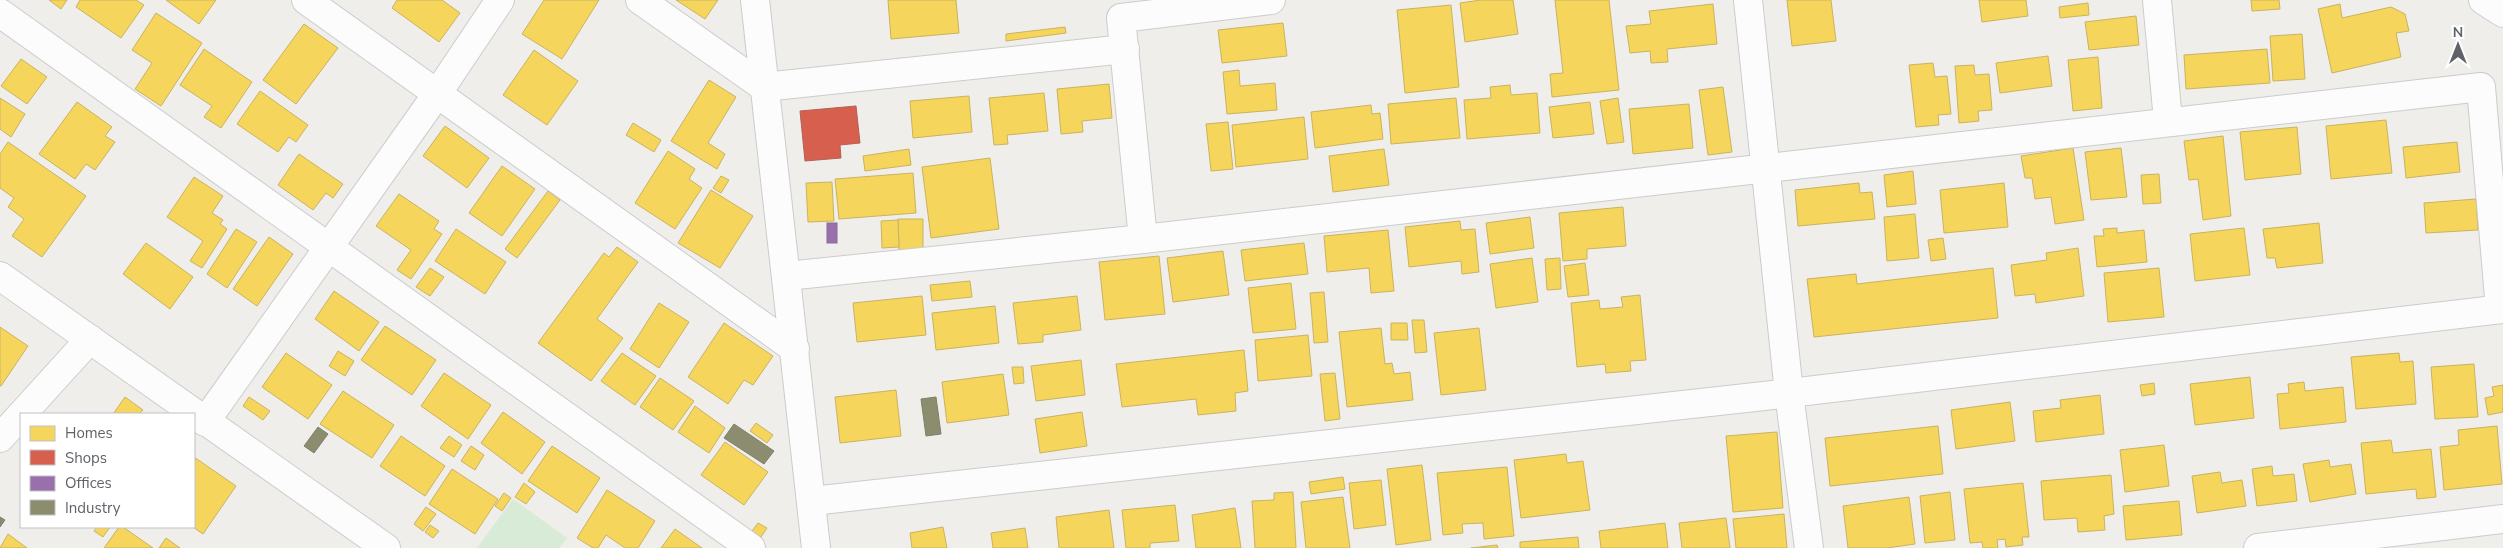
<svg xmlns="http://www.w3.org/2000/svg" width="2503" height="548" font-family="'Nunito Sans',sans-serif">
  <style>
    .green { fill: #d8ebd6 }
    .homes { fill: #f6d55c; stroke: #c9b360 }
    .shops { fill: #d6604d; stroke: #b26155 }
    .offices { fill: #9970ab; stroke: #886c97 }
    .industry { fill: #8c8c6e; stroke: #7e806c }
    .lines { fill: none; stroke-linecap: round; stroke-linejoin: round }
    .minor-casing { stroke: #cbcccc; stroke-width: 30 }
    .tertiary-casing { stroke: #cbcccc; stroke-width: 30 }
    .minor { stroke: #fdfcfc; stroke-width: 28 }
    .tertiary { stroke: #fdfcfc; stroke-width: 28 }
  </style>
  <rect width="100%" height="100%" fill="#efeeea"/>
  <polygon class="green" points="513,499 567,538 559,548 477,548"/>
  <g class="homes">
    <polygon points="49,0 67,0 61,9"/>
    <polygon points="80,0 136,0 144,5 121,38 76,7"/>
    <polygon points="166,0 216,0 199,24"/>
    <polygon points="397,0 442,0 460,13 439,42 392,8"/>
    <polygon points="544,0 599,0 562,59 522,34"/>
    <polygon points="676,0 718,0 705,19"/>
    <polygon points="888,0 956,0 959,33 891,39"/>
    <polygon points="1481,0 1513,0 1518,34 1465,42 1460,3"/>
    <polygon points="1555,0 1609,0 1619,90 1552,97 1550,74 1563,73"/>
    <polygon points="1787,0 1831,0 1836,41 1792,46"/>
    <polygon points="1979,0 2026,0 2028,16 1982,22"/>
    <polygon points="2251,0 2279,0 2280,9 2252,11"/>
    <polygon points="2088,3 2089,15 2060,18 2059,7"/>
    <polygon points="1713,4 1717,44 1667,49 1668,62 1651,63 1650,51 1630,53 1626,26 1651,24 1649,11"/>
    <polygon points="2340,4 2342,18 2391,7 2405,14 2409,31 2396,33 2401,57 2332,73 2318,9"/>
    <polygon points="1451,5 1459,87 1405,93 1397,10"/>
    <polygon points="156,13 202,43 161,106 135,89 152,63 132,50"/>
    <polygon points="2136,16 2139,45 2089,50 2085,22"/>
    <polygon points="1283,23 1287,56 1222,63 1218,30"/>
    <polygon points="304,24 338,48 296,104 263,80"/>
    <polygon points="1065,27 1066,33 1006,41 1006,34"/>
    <polygon points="2302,34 2305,79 2273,81 2270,36"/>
    <polygon points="204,49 252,82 221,128 204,117 212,106 180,85"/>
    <polygon points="2267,49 2270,83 2186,89 2184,55"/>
    <polygon points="534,50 578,81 547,125 503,95"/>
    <polygon points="2048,56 2052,86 2000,93 1996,63"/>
    <polygon points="2098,57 2102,108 2073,111 2068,60"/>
    <polygon points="21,59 47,77 27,104 1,86"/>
    <polygon points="1933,63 1935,77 1947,76 1951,114 1938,115 1939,125 1916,127 1909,65"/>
    <polygon points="1974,65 1975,75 1989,74 1992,110 1978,111 1979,121 1959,123 1955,66"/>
    <polygon points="1239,70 1240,86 1275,83 1277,110 1227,114 1223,72"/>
    <polygon points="709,80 736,97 708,143 725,154 717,169 671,141"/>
    <polygon points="1109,84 1112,118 1082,121 1083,132 1061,134 1057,89"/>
    <polygon points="1510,85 1511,95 1537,93 1540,133 1467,139 1464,100 1491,98 1490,87"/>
    <polygon points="1723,87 1732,152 1708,155 1699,90"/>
    <polygon points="260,91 308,125 296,142 289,137 278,152 237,124"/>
    <polygon points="1044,93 1048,131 1007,135 1008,144 994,145 989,98"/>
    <polygon points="969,96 972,132 913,138 910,101"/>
    <polygon points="0,98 25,114 11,137 0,129"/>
    <polygon points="1456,98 1460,138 1391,144 1388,104"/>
    <polygon points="1618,98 1624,142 1607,144 1600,101"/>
    <polygon points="77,102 112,127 105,136 115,142 95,170 86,164 75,179 39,154"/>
    <polygon points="1590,102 1594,134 1553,138 1549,107"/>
    <polygon points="1689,104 1693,148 1633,154 1629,109"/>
    <polygon points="1371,105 1372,114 1380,113 1383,139 1315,148 1311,112"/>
    <polygon points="1304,117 1308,159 1236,167 1232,125"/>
    <polygon points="2386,120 2392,173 2331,179 2326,126"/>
    <polygon points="1228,122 1233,169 1211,171 1206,124"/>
    <polygon points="633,123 661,140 654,152 626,135"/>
    <polygon points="445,126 489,158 467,188 423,156"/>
    <polygon points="2297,127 2301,174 2245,180 2240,132"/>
    <polygon points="2223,136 2231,216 2203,220 2198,179 2189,180 2184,141"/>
    <polygon points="8,142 86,196 42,257 12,236 24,219 8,207 14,198 0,188 0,154"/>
    <polygon points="2457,142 2460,172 2406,178 2403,147"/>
    <polygon points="2073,148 2084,220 2055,224 2051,197 2035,199 2032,178 2025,178 2021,156"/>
    <polygon points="2121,148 2127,197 2091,200 2085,152"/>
    <polygon points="909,149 911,165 865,171 863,156"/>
    <polygon points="1384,149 1389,185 1333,192 1329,156"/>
    <polygon points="668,151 695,169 689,179 702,188 675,229 635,203"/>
    <polygon points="299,154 343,184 333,198 326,193 313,210 278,185"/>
    <polygon points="990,158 999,229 931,238 922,167"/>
    <polygon points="502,166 535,189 502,236 469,213"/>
    <polygon points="1913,171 1916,204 1887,207 1884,175"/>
    <polygon points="913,173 916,213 839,219 835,179"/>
    <polygon points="2159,174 2161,203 2143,204 2141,175"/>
    <polygon points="721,176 729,180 721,193 713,188"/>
    <polygon points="194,177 223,196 212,213 223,220 220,224 227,229 202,268 190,261 203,241 167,217"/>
    <polygon points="832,182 834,221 808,222 806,183"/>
    <polygon points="1859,183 1860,193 1872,192 1875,219 1798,226 1795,190"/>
    <polygon points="2004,183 2008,227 1944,233 1940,190"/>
    <polygon points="711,190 753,216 720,268 678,243"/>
    <polygon points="548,191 560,200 517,258 505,249"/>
    <polygon points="399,194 439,221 434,229 442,234 411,279 397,270 411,250 376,226"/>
    <polygon points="2476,199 2478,230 2426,233 2424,203"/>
    <polygon points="1623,207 1626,246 1587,249 1587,259 1563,261 1559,213"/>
    <polygon points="1915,214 1919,258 1887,261 1884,217"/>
    <polygon points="1530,217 1534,248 1490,254 1486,223"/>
    <polygon points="898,219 923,219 923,250 899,251"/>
    <polygon points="898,220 899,247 882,248 881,221"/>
    <polygon points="1460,221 1461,230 1475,229 1479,272 1462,274 1461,261 1409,267 1405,227"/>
    <polygon points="2319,223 2323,263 2277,268 2275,258 2267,258 2263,229"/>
    <polygon points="2117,228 2117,233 2144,230 2147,262 2097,267 2094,236 2104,236 2103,229"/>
    <polygon points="2244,228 2250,275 2195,281 2190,234"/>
    <polygon points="236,229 257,242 227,288 207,274"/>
    <polygon points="456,229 506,262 485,294 435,261"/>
    <polygon points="1388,230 1394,291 1371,293 1369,268 1327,272 1324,236"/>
    <polygon points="269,237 293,254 257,306 233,289"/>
    <polygon points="1943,238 1946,259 1931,261 1928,240"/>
    <polygon points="146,243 193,277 170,309 123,274"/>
    <polygon points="1304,243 1308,274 1245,281 1241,250"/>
    <polygon points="617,247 638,262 597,319 623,338 591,381 538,343 604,253 609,257"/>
    <polygon points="2078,248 2084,296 2036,303 2035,294 2015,296 2011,265 2047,260 2046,253"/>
    <polygon points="1223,251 1229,295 1173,302 1167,258"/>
    <polygon points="1159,256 1165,314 1105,320 1099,262"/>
    <polygon points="1532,258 1538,302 1496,308 1490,264"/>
    <polygon points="1560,258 1561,289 1547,290 1545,259"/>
    <polygon points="1585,263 1589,295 1568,297 1564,266"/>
    <polygon points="430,268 444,277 430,296 416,287"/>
    <polygon points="1993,268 1998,318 1814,337 1807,279 1856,274 1857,284"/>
    <polygon points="2159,268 2164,317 2108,322 2104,273"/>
    <polygon points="970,281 972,297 932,301 930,285"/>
    <polygon points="1291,283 1296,329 1253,333 1248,288"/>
    <polygon points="334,291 379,322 359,351 315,319"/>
    <polygon points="1324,292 1328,342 1314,343 1310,293"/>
    <polygon points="1640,295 1646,360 1630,361 1631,371 1606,373 1605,364 1577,367 1571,303 1599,300 1600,309 1623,307 1621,297"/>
    <polygon points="922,296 926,335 857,342 853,303"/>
    <polygon points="1077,296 1081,330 1043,335 1043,342 1018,344 1013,303"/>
    <polygon points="659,303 689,322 659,368 630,349"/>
    <polygon points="995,306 999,343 936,350 932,313"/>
    <polygon points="1412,320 1424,320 1427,352 1415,353"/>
    <polygon points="724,323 773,356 753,385 744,380 728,404 688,377"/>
    <polygon points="1391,323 1407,323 1408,340 1391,340"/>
    <polygon points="385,326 436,360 412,395 361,360"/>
    <polygon points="0,327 28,346 1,386 0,386"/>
    <polygon points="1381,328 1385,364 1392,363 1394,374 1410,372 1413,400 1347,407 1339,332"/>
    <polygon points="1479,328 1486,390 1441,395 1434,333"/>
    <polygon points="1308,335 1312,376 1258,381 1255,340"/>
    <polygon points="1244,350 1248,391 1235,393 1236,411 1198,415 1196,399 1122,407 1116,364"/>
    <polygon points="338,351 354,361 345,376 329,366"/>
    <polygon points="286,353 332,385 308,419 262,387"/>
    <polygon points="622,353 656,376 635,405 601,381"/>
    <polygon points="2399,353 2400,362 2413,361 2416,404 2356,409 2351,357"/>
    <polygon points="1081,360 1085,395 1036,401 1031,366"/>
    <polygon points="2474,364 2478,417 2435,419 2431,367"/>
    <polygon points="1012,367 1023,367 1024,383 1014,384"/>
    <polygon points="444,373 491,405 468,439 421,406"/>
    <polygon points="1335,373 1340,419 1325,421 1320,374"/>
    <polygon points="1003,374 1009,415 947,423 942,382"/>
    <polygon points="2250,377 2254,418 2195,425 2190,384"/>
    <polygon points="660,378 694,401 673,430 640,407"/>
    <polygon points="2304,382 2305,391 2343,387 2346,422 2280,429 2277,394 2289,393 2288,384"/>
    <polygon points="2154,383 2155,394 2142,396 2140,385"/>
    <polygon points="2503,385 2503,412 2488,415 2485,398 2494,396 2492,387"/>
    <polygon points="896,390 901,436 840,443 835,397"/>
    <polygon points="343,391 394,425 372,458 320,424"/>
    <polygon points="2100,395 2104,434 2036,442 2033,411 2061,408 2060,400"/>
    <polygon points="125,397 143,410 139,414 113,414"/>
    <polygon points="249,397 270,411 263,420 243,406"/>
    <polygon points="2010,402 2015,441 1956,449 1951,410"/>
    <polygon points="695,406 725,428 709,453 678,432"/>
    <polygon points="503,412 545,442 522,474 481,443"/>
    <polygon points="1082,412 1087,446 1040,453 1035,419"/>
    <polygon points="756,423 773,435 767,443 750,431"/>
    <polygon points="1938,426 1943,474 1830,486 1825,438"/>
    <polygon points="2497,426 2502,484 2444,490 2440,447 2459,445 2458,430"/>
    <polygon points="1777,432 1783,508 1733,512 1726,436"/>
    <polygon points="401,436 445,466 425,496 380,466"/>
    <polygon points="449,436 462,445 454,457 440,448"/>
    <polygon points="2391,440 2393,453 2431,449 2436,497 2417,499 2416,489 2366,494 2361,443"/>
    <polygon points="725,442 768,472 744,505 701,475"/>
    <polygon points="2164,445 2169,486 2125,492 2120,450"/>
    <polygon points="471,446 484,455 475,470 461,461"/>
    <polygon points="552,446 600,478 577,513 528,481"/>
    <polygon points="1566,454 1567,463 1583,461 1590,510 1521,518 1514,460"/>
    <polygon points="194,457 236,486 203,534 193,527"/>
    <polygon points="2329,460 2330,467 2351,464 2356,494 2310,502 2303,464"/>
    <polygon points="1422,465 1431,540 1396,545 1387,469"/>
    <polygon points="2272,466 2273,476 2294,474 2297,501 2257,506 2252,469"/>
    <polygon points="1507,467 1514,536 1484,539 1483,523 1462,524 1463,533 1443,535 1437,473"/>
    <polygon points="452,469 498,499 475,534 429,504"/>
    <polygon points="2220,472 2222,483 2242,480 2246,506 2197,513 2192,476"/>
    <polygon points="2111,475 2114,514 2104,516 2105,530 2078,532 2077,518 2044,520 2041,481"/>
    <polygon points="1343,477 1345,489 1311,494 1309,482"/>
    <polygon points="1381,480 1386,525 1354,529 1349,483"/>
    <polygon points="524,483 535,492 526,504 515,497"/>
    <polygon points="2023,483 2029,537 2022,537 2023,545 2006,547 2005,539 1997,540 1998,548 1983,548 1982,542 1970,543 1964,489"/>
    <polygon points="607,490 655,521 638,548 625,548 606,535 598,548 593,548 577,538"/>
    <polygon points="1293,492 1296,548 1255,548 1252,501 1274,500 1274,493"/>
    <polygon points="1950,492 1955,540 1925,543 1920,496"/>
    <polygon points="504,493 511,498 502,511 495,506"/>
    <polygon points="1343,497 1350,548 1306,548 1301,502"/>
    <polygon points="1909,497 1915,544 1887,548 1848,548 1843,506"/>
    <polygon points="2179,501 2182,535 2126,540 2123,506"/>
    <polygon points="1175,505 1179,541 1150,543 1150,548 1126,548 1122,510"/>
    <polygon points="426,507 436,514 423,531 414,524"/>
    <polygon points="1235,508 1241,548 1196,548 1192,515"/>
    <polygon points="1109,510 1114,548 1059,548 1056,517"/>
    <polygon points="1784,514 1787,548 1736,548 1733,519"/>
    <polygon points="1726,518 1730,548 1682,548 1679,523"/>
    <polygon points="758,523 767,528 761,537 752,531"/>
    <polygon points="1665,523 1668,548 1601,548 1599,531"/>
    <polygon points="430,525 439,531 433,538 425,532"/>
    <polygon points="97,527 110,527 103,537 94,531"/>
    <polygon points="119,527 123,527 153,548 104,548"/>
    <polygon points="943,527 947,548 912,548 910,533"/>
    <polygon points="1025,528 1028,548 993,548 991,533"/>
    <polygon points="675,529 702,548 661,548"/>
    <polygon points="8,534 27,548 0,548"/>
    <polygon points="1578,537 1579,548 1520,548 1520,542"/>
    <polygon points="166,538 180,548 159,548"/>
    <polygon points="1497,545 1498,548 1471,548"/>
  </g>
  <polygon class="shops" points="856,106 860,143 840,145 841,158 805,161 800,111"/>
  <rect class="offices" x="827" y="223" width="10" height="20"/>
  <g class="industry">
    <polygon points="936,397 941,434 926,436 921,399"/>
    <polygon points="734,424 774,451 764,464 724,438"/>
    <polygon points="318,427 328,434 314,453 304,446"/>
    <polygon points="0,517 5,520 0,527"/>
  </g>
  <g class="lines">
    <g class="minor-casing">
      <g id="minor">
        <polyline points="306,0 795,349"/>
        <polyline points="640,0 764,87 1125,49"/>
        <polyline points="2157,0 2168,121"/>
        <polyline points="0,13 751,548"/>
        <polyline points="1143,239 1121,18 1271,0"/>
        <polyline points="0,276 386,548"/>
        <polyline points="787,276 1143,239 2481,87 2500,309"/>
        <polyline points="22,414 90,339"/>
        <polyline points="205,422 437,94 500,0"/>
        <polyline points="0,438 21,415"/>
        <polyline points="2258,548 2503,519"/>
      </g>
    </g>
    <g class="tertiary-casing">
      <g id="tertiary">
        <polyline points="755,0 816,548"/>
        <polyline points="1748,0 1789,393 1809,548"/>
        <polyline points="2483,0 2503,13"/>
        <polyline points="812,501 1755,397 2503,309"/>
      </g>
    </g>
    <use href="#minor" class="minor"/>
    <use href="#tertiary" class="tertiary"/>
  </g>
  <rect x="20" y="413" width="175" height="115" fill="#ffffff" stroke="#bfc1c3"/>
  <rect x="30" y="426" width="25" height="15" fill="#f6d55c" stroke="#bfc1c3"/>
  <text x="65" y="438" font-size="15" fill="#5f6368">Homes</text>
  <rect x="30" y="450" width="25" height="15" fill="#d6604d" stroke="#bfc1c3"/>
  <text x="65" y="463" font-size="15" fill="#5f6368">Shops</text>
  <rect x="30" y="476" width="25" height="15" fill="#9970ab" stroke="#bfc1c3"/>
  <text x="65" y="488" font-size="15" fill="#5f6368">Offices</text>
  <rect x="30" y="500" width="25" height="15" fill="#8c8c6e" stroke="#bfc1c3"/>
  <text x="65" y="513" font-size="15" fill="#5f6368">Industry</text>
  <g transform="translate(2458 45)" stroke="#ffffff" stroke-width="4" paint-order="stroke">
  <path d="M0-4L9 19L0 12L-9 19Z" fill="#5f6368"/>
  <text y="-8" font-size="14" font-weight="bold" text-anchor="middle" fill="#5f6368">N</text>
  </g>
</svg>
